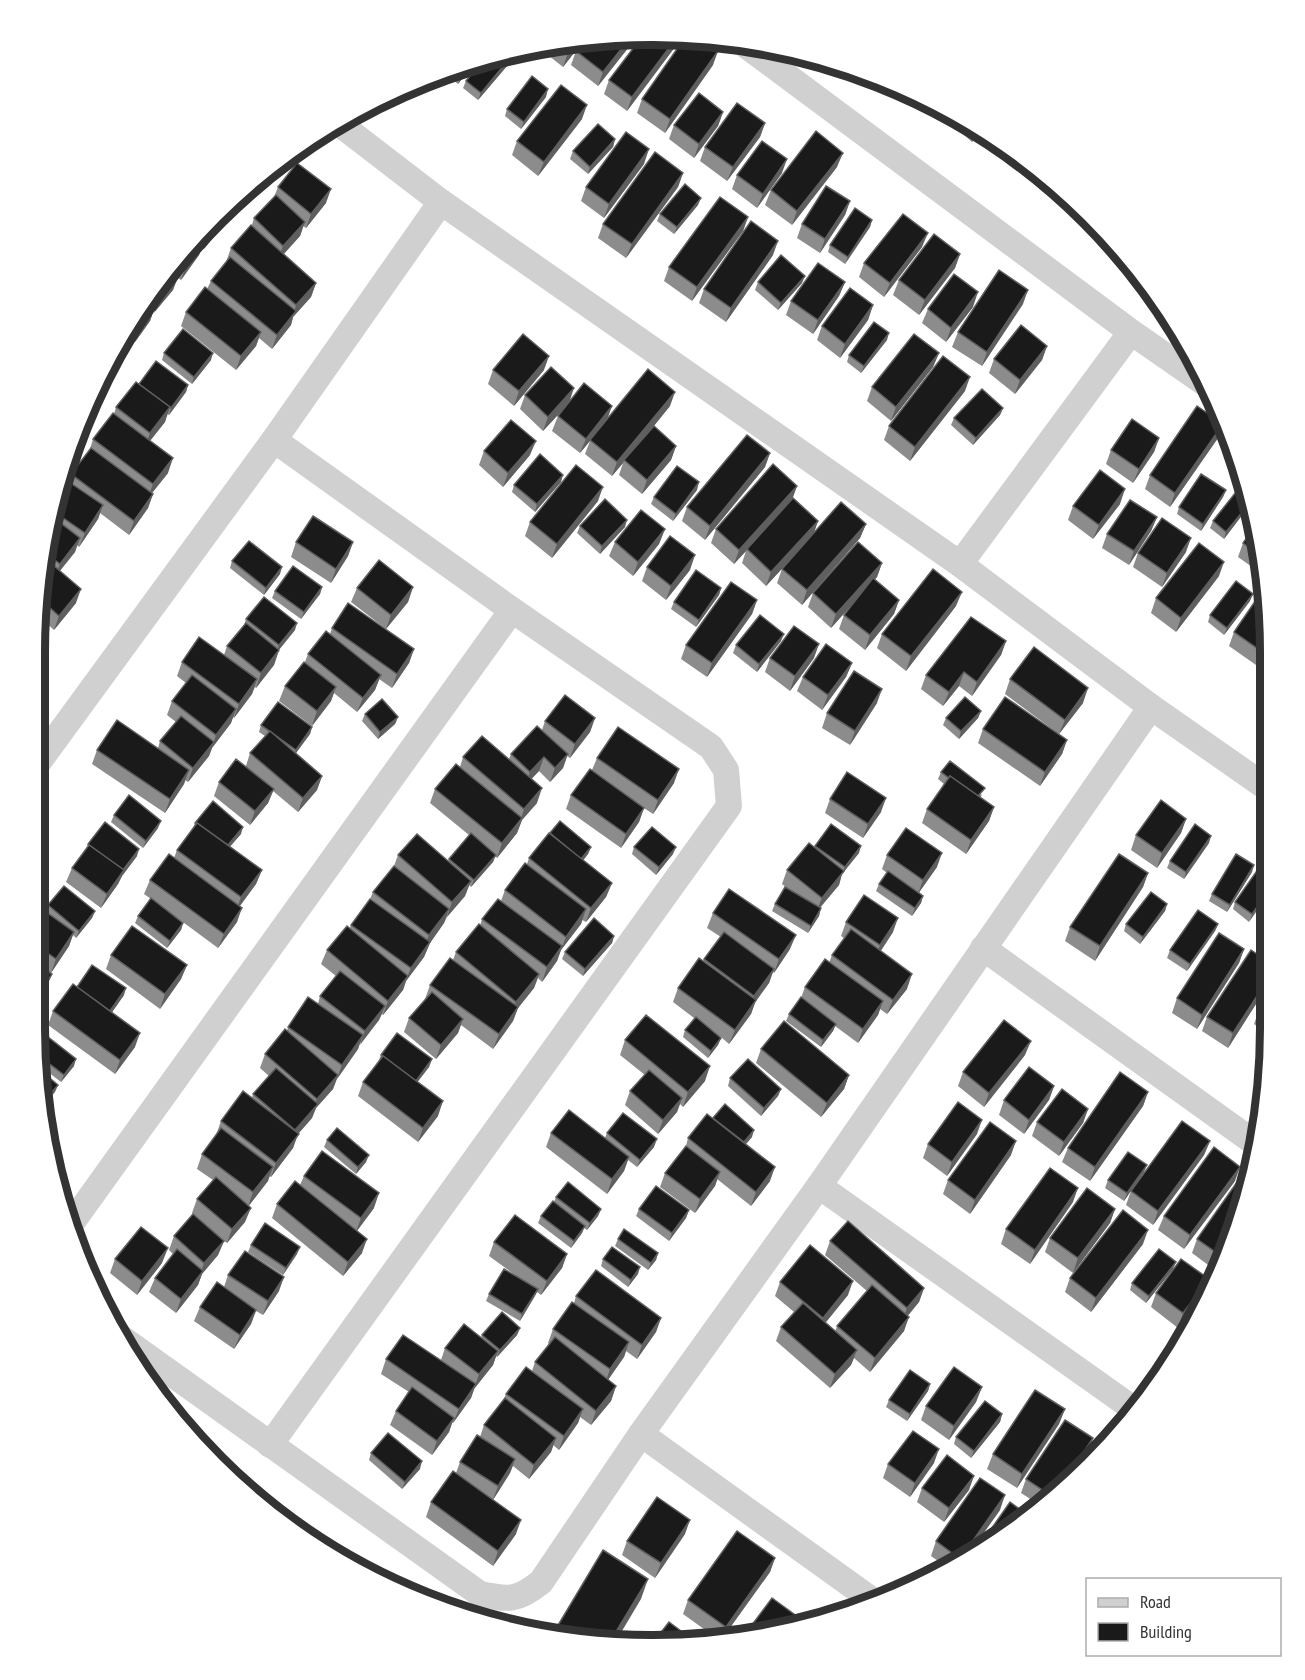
<svg xmlns="http://www.w3.org/2000/svg" width="1305" height="1680" font-family="'PT Sans Narrow',sans-serif">
  <style>
    .lines { fill: none; stroke-linecap: round; stroke-linejoin: round }
    .street { stroke: #d0d0d0; stroke-width: 26 }
    .wall { fill: #8c8c8c }
    .shaded-wall { fill: #5f5f5f }
    .building { fill: #1a1a1a; stroke: #5f5f5f; stroke-width: 1.5 }
    .rim { fill: none; stroke: #333; stroke-width: 8 }
  </style>
  <rect width="100%" height="100%" fill="#fff"/>
  <g class="lines">
    <g class="street">
      <polyline points="744,44 1131,332 1206,384"/>
      <polyline points="337,122 441,202 960,564 1151,707 1270,790"/>
      <polyline points="960,564 1131,332"/>
      <polyline points="35,767 274,440 441,202"/>
      <polyline points="983,948 1259,1146"/>
      <polyline points="819,1186 1135,1410"/>
      <polyline points="71,1224 512,610"/>
      <path d="M116 1334 480 1594C509 1600 517 1601 541 1582L641 1434 819 1186 1151 707"/>
      <polyline points="641,1434 872,1600"/>
      <polyline points="270,1445 729,806 726,770 711,747 512,610 274,440"/>
    </g>
  </g>
  <g class="wall">
    <polygon points="681,36 678,43 627,111 604,94 609,80 641,38"/>
    <polygon points="636,38 598,86 571,65 576,51"/>
    <polygon points="585,39 563,67 539,48 539,47 572,40"/>
    <polygon points="475,62 458,84 443,72 454,67"/>
    <polygon points="713,65 665,133 637,113 642,99"/>
    <polygon points="507,66 478,100 463,88 466,81"/>
    <polygon points="546,97 521,129 505,116 507,109"/>
    <polygon points="723,112 718,126 694,158 669,139 674,125"/>
    <polygon points="951,114 980,132 972,142 948,121"/>
    <polygon points="582,119 538,176 512,155 517,141"/>
    <polygon points="765,123 760,137 727,181 700,161 705,147"/>
    <polygon points="615,139 613,147 588,174 570,159 573,151"/>
    <polygon points="644,164 604,218 581,201 586,187"/>
    <polygon points="837,167 792,225 765,205 771,190"/>
    <polygon points="683,173 678,187 626,258 598,238 603,224"/>
    <polygon points="782,173 757,208 732,189 737,175"/>
    <polygon points="257,179 252,185 248,196 231,220 221,213 245,188"/>
    <polygon points="278,187 326,203 306,228 303,226 300,236 284,254 316,283 311,297 293,317 291,325 272,349 259,338 256,346 236,370 181,326 186,312 207,289 211,281 226,262 231,248 252,225 254,218 274,197"/>
    <polygon points="850,201 845,215 820,253 797,238 802,224"/>
    <polygon points="698,205 674,234 657,221 660,214"/>
    <polygon points="218,216 223,220 221,227 204,249 202,248 199,255 181,280 178,278 173,290 153,312 150,321 135,342 133,341 131,346 113,374 106,369 111,373 106,387 88,410 87,409 117,344 162,276"/>
    <polygon points="748,217 743,231 692,301 664,281 669,267"/>
    <polygon points="872,220 870,227 845,264 828,252 830,245"/>
    <polygon points="922,247 884,297 859,277 864,263"/>
    <polygon points="960,254 955,268 919,315 893,295 899,280"/>
    <polygon points="773,255 726,322 699,303 704,289"/>
    <polygon points="758,282 802,283 778,310 755,290"/>
    <polygon points="845,282 839,296 813,334 786,315 791,301"/>
    <polygon points="1023,304 982,366 952,347 958,332"/>
    <polygon points="873,305 868,320 840,358 817,340 822,326"/>
    <polygon points="973,307 946,342 922,323 928,309"/>
    <polygon points="887,340 861,373 847,362 849,355"/>
    <polygon points="1047,346 1042,360 1015,394 989,373 994,359"/>
    <polygon points="164,353 211,360 192,384 162,360"/>
    <polygon points="939,353 933,367 891,421 867,401 872,387"/>
    <polygon points="493,370 544,370 514,406 488,384"/>
    <polygon points="139,384 188,385 186,392 169,415 167,414 165,422 150,441 168,473 152,493 153,494 148,508 129,535 100,513 98,519 79,547 77,545 75,552 60,571 76,603 54,630 36,614 36,612 60,489 68,482 71,474 90,449 93,439 114,414 116,407"/>
    <polygon points="965,391 910,461 884,440 889,426"/>
    <polygon points="525,395 569,402 607,420 670,406 654,426 676,446 671,460 642,494 619,475 623,463 612,476 585,454 590,441 580,453 552,431 558,416 566,406 543,431 520,409"/>
    <polygon points="1003,408 1000,415 973,445 951,425 954,418"/>
    <polygon points="1223,424 1218,438 1170,507 1145,489 1150,475"/>
    <polygon points="1159,438 1154,452 1133,483 1106,464 1111,450"/>
    <polygon points="484,451 530,455 503,487 479,465"/>
    <polygon points="770,453 765,467 705,540 682,521 687,507"/>
    <polygon points="561,482 535,512 512,492 514,485"/>
    <polygon points="797,486 792,499 818,521 814,533 866,524 860,538 802,605 777,583 782,569 791,559 766,586 742,563 746,551 734,564 711,543 716,529"/>
    <polygon points="697,490 673,521 651,504 654,497"/>
    <polygon points="1226,490 1223,497 1201,531 1177,514 1179,507"/>
    <polygon points="598,501 552,558 525,536 530,522"/>
    <polygon points="1247,502 1248,506 1246,510 1224,539 1210,528 1213,521"/>
    <polygon points="1120,504 1093,539 1068,520 1073,506"/>
    <polygon points="1157,517 1151,531 1129,565 1102,548 1107,534"/>
    <polygon points="580,526 625,527 600,554 577,533"/>
    <polygon points="665,529 659,544 633,576 609,556 615,542"/>
    <polygon points="1253,529 1262,574 1238,557 1243,543"/>
    <polygon points="296,542 353,542 348,556 331,583 291,557"/>
    <polygon points="1186,552 1162,587 1133,567 1138,553"/>
    <polygon points="232,561 280,574 264,595 230,568"/>
    <polygon points="882,563 877,577 875,579 899,600 894,614 865,650 839,629 844,615 854,602 831,628 808,607 813,593"/>
    <polygon points="647,567 690,570 666,600 642,581"/>
    <polygon points="1219,576 1176,632 1151,613 1156,598"/>
    <polygon points="322,587 320,594 301,619 272,598 275,591"/>
    <polygon points="413,587 408,602 386,629 351,602 357,588"/>
    <polygon points="721,588 719,595 696,627 671,609 674,602"/>
    <polygon points="757,600 752,614 707,677 681,659 686,645"/>
    <polygon points="1250,601 1224,635 1208,622 1210,615"/>
    <polygon points="956,606 906,671 877,648 882,634"/>
    <polygon points="246,619 295,630 279,650 274,665 256,688 255,687 252,694 234,718 233,717 231,723 212,748 209,756 188,782 185,780 184,784 165,813 92,764 97,750 158,748 160,741 176,722 167,715 172,701 186,683 177,676 182,662 224,655 227,646 244,625"/>
    <polygon points="332,628 414,649 409,663 392,688 379,679 375,690 357,712 334,693 331,701 312,726 279,701 285,686 305,662 308,654 330,634"/>
    <polygon points="1234,632 1269,645 1256,665 1229,646"/>
    <polygon points="781,641 757,672 733,653 736,645"/>
    <polygon points="1006,641 1001,655 972,696 959,686 943,706 921,689 926,675"/>
    <polygon points="770,658 814,658 790,691 765,672"/>
    <polygon points="852,663 846,677 822,710 797,691 803,677"/>
    <polygon points="1010,679 1083,703 1059,734 1005,694"/>
    <polygon points="877,703 850,745 822,728 827,713"/>
    <polygon points="981,711 978,718 959,739 943,725 946,718"/>
    <polygon points="365,714 398,717 395,724 378,739 362,721"/>
    <polygon points="595,718 590,732 570,758 567,756 563,768 550,782 539,771 531,779 537,803 522,820 517,833 497,858 495,856 493,862 471,887 469,885 465,896 447,917 444,923 430,943 424,957 406,981 403,990 383,1015 382,1014 379,1020 359,1045 358,1049 337,1079 333,1089 316,1108 312,1118 298,1134 293,1148 271,1177 269,1176 268,1181 248,1206 245,1222 227,1243 224,1241 218,1255 202,1274 198,1285 176,1313 149,1292 155,1278 173,1254 169,1250 174,1236 193,1214 192,1213 197,1199 213,1180 197,1169 202,1154 216,1135 221,1121 252,1098 253,1094 269,1076 260,1068 265,1054 287,1031 288,1027 318,1004 320,996 336,976 321,964 327,950 350,928 351,925 370,899 373,892 394,866 398,855 448,861 449,859 469,835 430,803 435,789 460,767 463,757 509,759 511,754 542,730 545,721"/>
    <polygon points="261,725 312,727 310,734 296,753 322,776 317,790 298,812 273,791 268,803 250,825 214,796 219,782 246,766 250,753 265,736 259,732"/>
    <polygon points="983,729 1067,740 1062,754 1040,786 978,743"/>
    <polygon points="597,758 674,783 653,814 644,808 639,822 621,848 566,809 571,795 592,770"/>
    <polygon points="941,772 982,795 980,798 994,807 989,821 966,854 922,823 927,809 944,784 938,779"/>
    <polygon points="830,799 881,812 863,838 825,813"/>
    <polygon points="114,815 158,828 143,848 111,822"/>
    <polygon points="1186,819 1181,833 1157,868 1131,850 1136,835"/>
    <polygon points="195,823 241,834 230,846 262,870 256,884 240,906 237,922 218,948 172,914 183,923 181,930 167,948 135,923 138,916 151,899 144,894 150,880 174,858 177,850 193,828"/>
    <polygon points="1209,843 1184,879 1167,868 1170,861"/>
    <polygon points="88,844 137,856 122,876 118,884 101,908 66,882 72,868 87,847"/>
    <polygon points="815,846 859,853 842,874 839,885 820,908 821,908 819,916 808,933 772,911 775,904 787,888 782,884 787,870 815,847"/>
    <polygon points="591,847 588,854 583,860 612,883 606,897 586,922 582,920 581,924 561,950 557,961 542,982 538,978 534,988 518,1008 513,1021 493,1049 461,1025 458,1033 436,1059 404,1032 409,1018 425,999 430,985 453,960 456,952 480,926 482,919 501,901 505,890 527,864 529,858"/>
    <polygon points="634,847 673,854 656,875 632,854"/>
    <polygon points="887,855 937,867 919,892 923,896 921,903 912,916 876,891 879,884 887,873 882,869"/>
    <polygon points="1270,871 1249,922 1233,909 1235,902"/>
    <polygon points="1252,872 1227,912 1209,901 1212,894"/>
    <polygon points="1148,873 1143,887 1095,961 1065,941 1070,927"/>
    <polygon points="35,904 45,911 48,905 95,911 92,918 76,938 73,935 69,946 51,973 52,974 49,981 38,999 35,997 35,963 50,973 35,962"/>
    <polygon points="1167,904 1165,911 1140,944 1124,931 1126,924"/>
    <polygon points="713,913 790,949 774,973 773,972 769,983 756,1000 751,1014 729,1044 721,1037 718,1045 708,1058 683,1037 685,1030 694,1018 673,1002 678,988 703,961 721,937 707,928"/>
    <polygon points="846,922 893,932 881,951 907,989 887,1014 880,1009 878,1015 858,1043 835,1026 833,1031 821,1047 786,1021 789,1014 801,998 805,987 829,963 832,955 844,938 841,936"/>
    <polygon points="1218,924 1215,931 1187,971 1167,958 1170,950"/>
    <polygon points="614,936 612,943 583,976 562,959 565,952"/>
    <polygon points="1244,949 1239,963 1197,1029 1172,1013 1177,998"/>
    <polygon points="111,955 187,965 181,979 160,1009 106,969"/>
    <polygon points="1270,963 1270,982 1228,1048 1202,1031 1207,1017"/>
    <polygon points="77,987 124,995 112,1012 135,1047 115,1074 48,1025 53,1011"/>
    <polygon points="1270,993 1270,1036 1254,1024 1259,1010"/>
    <polygon points="625,1040 705,1081 683,1107 680,1104 677,1112 658,1134 625,1105 630,1091 645,1075 620,1055"/>
    <polygon points="36,1041 74,1066 61,1082 39,1065"/>
    <polygon points="761,1049 849,1075 844,1089 821,1117 756,1063"/>
    <polygon points="381,1055 432,1059 429,1067 417,1082 438,1116 418,1142 358,1096 363,1082 378,1062"/>
    <polygon points="1025,1055 984,1107 958,1086 963,1072"/>
    <polygon points="730,1078 781,1089 778,1096 761,1116 728,1086"/>
    <polygon points="1054,1086 1049,1100 1024,1134 999,1115 1004,1100"/>
    <polygon points="1148,1092 1143,1106 1090,1181 1062,1162 1068,1148"/>
    <polygon points="1088,1109 1083,1123 1059,1156 1032,1136 1037,1122"/>
    <polygon points="713,1118 752,1137 746,1144 770,1181 751,1206 717,1179 715,1186 695,1213 660,1187 665,1173 686,1146 688,1138"/>
    <polygon points="551,1133 605,1138 607,1133 654,1147 637,1167 628,1160 624,1171 607,1194 546,1147"/>
    <polygon points="977,1134 947,1176 923,1158 928,1144"/>
    <polygon points="327,1140 366,1162 356,1174 324,1147"/>
    <polygon points="1210,1141 1204,1155 1153,1225 1126,1205 1131,1191"/>
    <polygon points="1011,1155 970,1214 943,1194 948,1180"/>
    <polygon points="1247,1168 1224,1264 1219,1273 1192,1253 1197,1239"/>
    <polygon points="1144,1172 1124,1201 1105,1188 1108,1180"/>
    <polygon points="304,1176 374,1208 357,1231 362,1253 343,1276 272,1218 277,1204 300,1185"/>
    <polygon points="1235,1181 1184,1249 1158,1230 1164,1216"/>
    <polygon points="556,1197 601,1209 598,1216 587,1230 584,1228 582,1233 571,1248 538,1223 541,1216 554,1202"/>
    <polygon points="1073,1202 1030,1264 1001,1244 1006,1229"/>
    <polygon points="639,1209 689,1210 686,1218 669,1241 636,1216"/>
    <polygon points="1115,1209 1110,1223 1073,1273 1045,1252 1050,1238"/>
    <polygon points="618,1239 658,1253 656,1260 648,1270 615,1246"/>
    <polygon points="830,1241 924,1288 919,1302 908,1316 904,1331 870,1372 854,1358 851,1365 830,1388 776,1341 781,1327 794,1312 775,1296 780,1282 848,1295 825,1323 835,1332 837,1326 867,1291 825,1255"/>
    <polygon points="494,1242 567,1254 562,1268 541,1295 537,1292 520,1321 486,1301 489,1294 515,1275 489,1256"/>
    <polygon points="1143,1244 1091,1312 1065,1292 1070,1278"/>
    <polygon points="251,1245 297,1254 283,1275 248,1252"/>
    <polygon points="115,1259 162,1263 137,1295 110,1273"/>
    <polygon points="603,1259 638,1274 628,1287 601,1266"/>
    <polygon points="1173,1269 1146,1303 1130,1290 1132,1283"/>
    <polygon points="228,1275 279,1291 263,1315 256,1311 251,1324 234,1349 194,1321 200,1307 224,1287"/>
    <polygon points="1209,1279 1204,1294 1178,1328 1151,1307 1156,1293"/>
    <polygon points="576,1296 661,1318 656,1332 637,1359 626,1351 624,1357 608,1380 616,1386 611,1401 591,1425 580,1417 578,1423 559,1450 553,1445 551,1452 529,1479 513,1466 510,1473 493,1500 516,1534 493,1566 426,1517 431,1502 456,1473 460,1462 480,1437 484,1425 504,1399 506,1394 532,1371 535,1362 549,1344 548,1343 553,1329 574,1303"/>
    <polygon points="1198,1311 1187,1333 1186,1332 1188,1325"/>
    <polygon points="520,1328 517,1335 497,1357 496,1356 493,1365 474,1389 471,1398 453,1423 452,1422 449,1432 432,1455 390,1425 396,1411 409,1392 381,1374 386,1359 441,1360 445,1348 481,1338 482,1335"/>
    <polygon points="930,1384 928,1391 907,1421 886,1407 889,1400"/>
    <polygon points="982,1387 976,1402 949,1440 921,1420 926,1406"/>
    <polygon points="1065,1409 1059,1424 1017,1488 987,1469 993,1454"/>
    <polygon points="1002,1414 1000,1422 971,1458 954,1444 956,1437"/>
    <polygon points="1093,1438 1088,1452 1070,1480 1038,1504 1021,1493 1026,1479"/>
    <polygon points="371,1453 420,1469 402,1489 369,1460"/>
    <polygon points="934,1463 910,1497 883,1478 888,1464"/>
    <polygon points="922,1488 969,1490 944,1522 917,1502"/>
    <polygon points="1000,1510 962,1563 948,1568 931,1556 936,1541"/>
    <polygon points="1026,1514 983,1546 987,1535"/>
    <polygon points="685,1534 655,1578 622,1555 627,1541"/>
    <polygon points="775,1558 770,1572 724,1636 715,1637 683,1614 688,1600"/>
  </g>
  <g class="shaded-wall">
    <polygon points="678,36 681,36 678,43 627,111 632,97"/>
    <polygon points="630,38 636,38 598,86 603,72"/>
    <polygon points="585,39 563,67 568,53 579,40"/>
    <polygon points="718,51 713,65 665,133 670,119"/>
    <polygon points="509,59 507,66 478,100 481,93"/>
    <polygon points="475,62 458,84 463,70 468,64"/>
    <polygon points="548,89 546,97 521,129 524,122"/>
    <polygon points="587,105 582,119 538,176 544,162"/>
    <polygon points="723,112 718,126 694,158 699,144"/>
    <polygon points="765,123 760,137 727,181 733,167"/>
    <polygon points="976,130 980,132 972,142"/>
    <polygon points="615,139 613,147 588,174 590,167"/>
    <polygon points="649,149 644,164 604,218 609,204"/>
    <polygon points="843,153 837,167 792,225 797,211"/>
    <polygon points="787,159 782,173 757,208 763,194"/>
    <polygon points="683,173 678,187 626,258 632,244"/>
    <polygon points="257,179 252,185 248,196 231,220 236,206 250,184"/>
    <polygon points="331,189 326,203 306,228 311,214"/>
    <polygon points="701,198 698,205 674,234 677,227"/>
    <polygon points="850,201 845,215 820,253 825,239"/>
    <polygon points="748,217 743,231 692,301 697,287"/>
    <polygon points="223,220 221,227 204,249 207,242"/>
    <polygon points="872,220 870,227 845,264 848,257"/>
    <polygon points="305,222 300,236 278,260 283,246"/>
    <polygon points="928,233 922,247 884,297 890,283"/>
    <polygon points="204,241 199,255 181,280 186,266"/>
    <polygon points="778,241 773,255 726,322 731,308"/>
    <polygon points="960,254 955,268 919,315 925,300"/>
    <polygon points="178,275 173,290 154,313 159,299"/>
    <polygon points="805,276 802,283 778,310 781,303"/>
    <polygon points="845,282 839,296 813,334 818,320"/>
    <polygon points="316,283 311,297 293,317 291,325 272,349 277,335 294,313 296,305"/>
    <polygon points="1028,290 1023,304 982,366 987,352"/>
    <polygon points="978,292 973,307 946,342 951,328"/>
    <polygon points="873,305 868,320 840,358 845,344"/>
    <polygon points="155,307 150,321 135,342 140,328"/>
    <polygon points="136,331 131,346 113,374 118,360"/>
    <polygon points="261,332 256,346 236,370 241,356"/>
    <polygon points="889,333 887,340 861,373 864,366"/>
    <polygon points="1047,346 1042,360 1015,394 1020,380"/>
    <polygon points="213,353 211,360 192,384 194,377"/>
    <polygon points="939,353 933,367 891,421 896,407"/>
    <polygon points="549,356 544,370 514,406 519,391"/>
    <polygon points="111,373 106,387 88,410 94,395"/>
    <polygon points="970,377 965,391 910,461 915,447"/>
    <polygon points="188,385 186,392 169,415 171,408"/>
    <polygon points="574,388 569,403 543,431 548,417"/>
    <polygon points="675,392 670,406 625,461 624,460 623,463 612,476 617,462"/>
    <polygon points="612,406 607,420 580,453 586,439"/>
    <polygon points="170,407 165,422 145,447 150,433"/>
    <polygon points="1003,408 1000,415 973,445 976,438"/>
    <polygon points="1223,424 1218,438 1170,507 1175,493"/>
    <polygon points="1159,438 1154,452 1133,483 1139,469"/>
    <polygon points="536,441 530,455 503,487 508,473"/>
    <polygon points="676,446 671,460 642,494 647,480"/>
    <polygon points="770,453 765,467 705,540 710,526"/>
    <polygon points="173,458 168,473 148,498 153,484"/>
    <polygon points="563,475 561,482 535,512 537,504"/>
    <polygon points="699,482 697,490 673,521 676,514"/>
    <polygon points="797,486 792,500 747,549 746,551 734,564 739,550"/>
    <polygon points="603,487 598,501 552,558 557,544"/>
    <polygon points="1125,489 1120,504 1093,539 1099,525"/>
    <polygon points="1226,490 1223,497 1201,531 1203,524"/>
    <polygon points="153,494 148,508 129,535 134,521"/>
    <polygon points="103,505 98,519 79,547 85,533"/>
    <polygon points="1248,505 1246,510 1224,539 1226,532"/>
    <polygon points="1157,517 1151,531 1129,565 1134,551"/>
    <polygon points="627,520 625,527 600,554 602,546"/>
    <polygon points="818,521 813,535 766,586 771,572"/>
    <polygon points="866,524 860,538 802,605 807,590"/>
    <polygon points="665,529 659,544 633,576 638,562"/>
    <polygon points="80,538 75,552 54,578 60,564"/>
    <polygon points="1191,538 1186,552 1162,587 1167,573"/>
    <polygon points="353,542 348,556 331,583 336,569"/>
    <polygon points="695,555 690,570 666,600 671,586"/>
    <polygon points="1224,562 1219,576 1176,632 1181,618"/>
    <polygon points="882,563 877,577 831,628 836,614"/>
    <polygon points="282,567 280,574 264,595 266,588"/>
    <polygon points="322,587 320,594 301,619 304,612"/>
    <polygon points="413,587 408,602 386,629 391,615"/>
    <polygon points="721,588 719,595 696,627 699,620"/>
    <polygon points="81,589 76,603 54,630 59,616"/>
    <polygon points="962,592 956,606 906,671 911,656"/>
    <polygon points="1253,594 1250,601 1224,635 1227,628"/>
    <polygon points="757,600 752,614 707,677 712,663"/>
    <polygon points="899,600 894,614 865,650 870,635"/>
    <polygon points="297,623 295,630 277,652 279,645"/>
    <polygon points="784,634 781,641 757,672 759,664"/>
    <polygon points="1269,638 1269,645 1256,665 1261,651"/>
    <polygon points="1006,641 1001,655 972,696 977,682"/>
    <polygon points="819,644 814,658 790,691 795,676"/>
    <polygon points="414,649 409,663 392,688 397,674"/>
    <polygon points="279,650 274,665 256,688 261,673"/>
    <polygon points="852,663 846,677 822,710 828,695"/>
    <polygon points="964,672 959,686 943,706 949,692"/>
    <polygon points="381,675 375,690 357,712 363,698"/>
    <polygon points="257,679 252,694 234,718 239,704"/>
    <polygon points="336,687 331,701 312,726 317,711"/>
    <polygon points="1088,688 1083,703 1059,734 1065,720"/>
    <polygon points="882,689 877,703 850,745 855,731"/>
    <polygon points="236,709 231,723 212,748 209,756 188,782 193,768 213,744 216,735"/>
    <polygon points="981,711 978,718 959,739 961,731"/>
    <polygon points="398,717 395,724 378,739 380,732"/>
    <polygon points="595,718 590,732 570,758 575,744"/>
    <polygon points="312,727 310,734 293,757 296,750"/>
    <polygon points="1067,740 1062,754 1040,786 1045,772"/>
    <polygon points="568,754 563,768 550,782 555,768"/>
    <polygon points="544,757 539,771 525,786 530,772"/>
    <polygon points="679,769 674,783 653,814 658,800"/>
    <polygon points="189,770 184,784 165,813 170,799"/>
    <polygon points="322,776 317,790 298,812 303,798"/>
    <polygon points="542,788 537,803 522,820 517,833 497,858 502,843 520,822 524,809"/>
    <polygon points="274,789 268,803 250,825 255,811"/>
    <polygon points="886,798 881,812 863,838 868,824"/>
    <polygon points="994,807 989,821 966,854 971,840"/>
    <polygon points="644,808 639,822 621,848 626,834"/>
    <polygon points="1186,819 1181,833 1157,868 1162,853"/>
    <polygon points="161,821 158,828 143,848 146,841"/>
    <polygon points="243,827 241,834 222,856 224,848"/>
    <polygon points="1211,836 1209,843 1184,879 1186,872"/>
    <polygon points="861,846 859,853 842,874 839,885 816,912 822,898 843,871 845,867"/>
    <polygon points="591,847 588,854 579,866 581,859"/>
    <polygon points="676,847 673,854 656,875 659,867"/>
    <polygon points="139,849 137,856 122,876 118,884 101,908 107,894"/>
    <polygon points="942,853 937,867 918,894 923,880"/>
    <polygon points="496,855 493,862 471,887 474,880"/>
    <polygon points="1254,865 1252,872 1227,912 1230,905"/>
    <polygon points="262,870 256,884 236,911 241,897"/>
    <polygon points="1148,873 1143,887 1095,961 1100,946"/>
    <polygon points="471,881 465,896 447,917 452,902"/>
    <polygon points="612,883 606,897 586,922 591,908"/>
    <polygon points="1270,889 1270,892 1249,922 1252,914"/>
    <polygon points="923,896 921,903 912,916 915,908"/>
    <polygon points="1167,904 1165,911 1140,944 1143,937"/>
    <polygon points="242,908 237,922 218,948 224,934"/>
    <polygon points="821,908 819,916 808,933 811,926"/>
    <polygon points="449,909 444,923 430,943 424,957 406,981 403,990 383,1015 388,1001 407,977 411,968 424,949 429,935"/>
    <polygon points="586,909 581,924 561,950 557,961 542,982 547,967 562,947 566,937"/>
    <polygon points="95,911 92,918 76,938 79,931"/>
    <polygon points="898,918 893,932 875,959 880,945"/>
    <polygon points="183,923 181,930 167,948 170,941"/>
    <polygon points="1218,924 1215,931 1187,971 1190,964"/>
    <polygon points="74,932 69,946 51,973 56,959"/>
    <polygon points="796,935 790,949 774,973 779,959"/>
    <polygon points="614,936 612,943 583,976 585,969"/>
    <polygon points="1244,949 1239,963 1197,1029 1202,1015"/>
    <polygon points="187,965 181,979 160,1009 165,994"/>
    <polygon points="774,969 769,983 749,1011 754,996"/>
    <polygon points="52,974 49,981 38,999 41,992"/>
    <polygon points="539,974 534,988 518,1008 513,1021 493,1049 499,1034 511,1016 516,1002"/>
    <polygon points="912,974 907,989 887,1014 893,1000"/>
    <polygon points="1270,976 1270,982 1228,1048 1233,1033"/>
    <polygon points="126,988 124,995 108,1018 110,1011"/>
    <polygon points="756,1000 751,1014 729,1044 735,1030"/>
    <polygon points="883,1001 878,1015 858,1043 863,1029"/>
    <polygon points="385,1006 379,1020 360,1045 365,1031"/>
    <polygon points="463,1019 458,1033 436,1059 441,1045"/>
    <polygon points="836,1024 833,1031 821,1047 823,1040"/>
    <polygon points="140,1033 135,1047 115,1074 120,1060"/>
    <polygon points="363,1035 358,1049 337,1079 342,1065"/>
    <polygon points="721,1038 718,1045 708,1058 711,1051"/>
    <polygon points="1031,1041 1025,1055 984,1107 989,1093"/>
    <polygon points="76,1059 74,1066 61,1082 64,1075"/>
    <polygon points="432,1059 429,1067 413,1088 415,1081"/>
    <polygon points="710,1066 705,1081 683,1107 688,1092"/>
    <polygon points="338,1075 333,1089 316,1108 312,1118 298,1134 293,1148 271,1177 276,1163 290,1144 295,1130 313,1109 317,1099"/>
    <polygon points="849,1075 844,1089 821,1117 827,1103"/>
    <polygon points="58,1085 55,1092 45,1104 44,1101"/>
    <polygon points="1054,1086 1049,1100 1024,1134 1029,1120"/>
    <polygon points="781,1089 778,1096 761,1116 764,1108"/>
    <polygon points="1148,1092 1143,1106 1090,1181 1095,1167"/>
    <polygon points="682,1098 677,1112 658,1134 663,1120"/>
    <polygon points="443,1101 438,1116 418,1142 423,1128"/>
    <polygon points="1088,1109 1083,1123 1059,1156 1064,1142"/>
    <polygon points="982,1120 977,1134 947,1176 952,1162"/>
    <polygon points="754,1130 752,1137 739,1152 742,1144"/>
    <polygon points="657,1139 654,1147 637,1167 640,1160"/>
    <polygon points="1016,1141 1011,1155 970,1214 975,1200"/>
    <polygon points="1210,1141 1204,1155 1153,1225 1158,1211"/>
    <polygon points="369,1155 366,1162 356,1174 358,1167"/>
    <polygon points="629,1157 624,1171 607,1194 612,1179"/>
    <polygon points="1147,1165 1144,1172 1124,1201 1127,1193"/>
    <polygon points="273,1167 268,1181 248,1207 253,1192"/>
    <polygon points="775,1167 770,1181 751,1206 756,1192"/>
    <polygon points="1240,1167 1235,1181 1184,1249 1190,1235"/>
    <polygon points="720,1172 715,1186 695,1213 700,1199"/>
    <polygon points="1078,1188 1073,1202 1030,1264 1035,1250"/>
    <polygon points="379,1193 374,1208 356,1232 361,1218"/>
    <polygon points="251,1208 245,1222 227,1243 232,1229"/>
    <polygon points="601,1209 598,1216 587,1230 590,1223"/>
    <polygon points="1115,1209 1110,1223 1073,1273 1078,1258"/>
    <polygon points="689,1210 686,1218 669,1241 672,1233"/>
    <polygon points="585,1226 582,1233 571,1248 574,1241"/>
    <polygon points="1148,1230 1143,1244 1091,1312 1096,1298"/>
    <polygon points="367,1239 362,1253 343,1276 348,1262"/>
    <polygon points="224,1241 218,1255 202,1274 198,1285 176,1313 181,1299 200,1275 204,1263"/>
    <polygon points="300,1247 297,1254 283,1275 286,1268"/>
    <polygon points="168,1248 162,1263 137,1295 142,1281"/>
    <polygon points="658,1253 656,1260 648,1270 651,1263"/>
    <polygon points="567,1254 562,1268 541,1295 547,1281"/>
    <polygon points="1226,1256 1224,1264 1219,1272 1224,1258"/>
    <polygon points="1176,1262 1173,1269 1146,1303 1149,1296"/>
    <polygon points="640,1267 638,1274 628,1287 631,1280"/>
    <polygon points="284,1277 279,1291 263,1315 268,1301"/>
    <polygon points="1209,1279 1204,1294 1178,1328 1183,1313"/>
    <polygon points="853,1281 848,1295 818,1332 823,1318"/>
    <polygon points="924,1288 919,1302 902,1322 907,1308"/>
    <polygon points="538,1289 535,1296 520,1321 522,1314"/>
    <polygon points="256,1310 251,1324 234,1349 240,1335"/>
    <polygon points="909,1317 904,1331 870,1372 875,1358"/>
    <polygon points="661,1318 656,1332 637,1359 642,1345"/>
    <polygon points="520,1328 517,1335 497,1357 500,1350"/>
    <polygon points="629,1342 624,1357 605,1384 610,1369"/>
    <polygon points="857,1350 851,1365 830,1388 835,1374"/>
    <polygon points="498,1351 493,1365 474,1389 479,1374"/>
    <polygon points="476,1384 471,1398 453,1423 459,1409"/>
    <polygon points="930,1384 928,1391 907,1421 910,1414"/>
    <polygon points="616,1386 611,1401 591,1425 596,1411"/>
    <polygon points="982,1387 976,1402 949,1440 954,1426"/>
    <polygon points="583,1409 578,1423 559,1450 564,1436"/>
    <polygon points="1065,1409 1059,1424 1017,1488 1022,1474"/>
    <polygon points="1002,1414 1000,1422 971,1458 974,1451"/>
    <polygon points="454,1418 449,1432 432,1455 437,1441"/>
    <polygon points="556,1438 551,1452 529,1479 534,1465"/>
    <polygon points="1093,1438 1088,1452 1070,1480 1061,1486"/>
    <polygon points="939,1449 934,1463 910,1497 915,1483"/>
    <polygon points="515,1459 510,1473 493,1500 498,1486"/>
    <polygon points="422,1461 420,1469 402,1489 405,1482"/>
    <polygon points="974,1476 969,1490 944,1522 949,1508"/>
    <polygon points="1005,1495 1000,1510 963,1562 958,1564 960,1559"/>
    <polygon points="521,1520 516,1534 493,1566 498,1551"/>
    <polygon points="690,1520 685,1534 655,1578 661,1563"/>
    <polygon points="775,1558 770,1572 724,1636 722,1636 726,1627"/>
    <polygon points="648,1579 641,1599 616,1641 611,1640"/>
  </g>
  <g class="building">
    <polygon points="678,36 632,97 609,80 641,38"/>
    <polygon points="686,36 696,36 718,51 670,119 642,99"/>
    <polygon points="630,38 603,72 576,51 585,39"/>
    <polygon points="572,40 579,40 568,53 556,44"/>
    <polygon points="505,55 509,59 481,93 466,81 483,60"/>
    <polygon points="468,64 463,70 458,66"/>
    <polygon points="532,76 548,89 524,122 507,109"/>
    <polygon points="561,85 587,105 544,162 517,141"/>
    <polygon points="699,93 723,112 699,144 674,125"/>
    <polygon points="737,103 765,123 733,167 705,147"/>
    <polygon points="598,124 615,139 590,167 573,151"/>
    <polygon points="816,131 843,153 797,211 771,190"/>
    <polygon points="626,132 649,149 609,204 586,187"/>
    <polygon points="762,141 787,159 763,194 737,175"/>
    <polygon points="655,152 683,173 632,244 603,224"/>
    <polygon points="297,163 331,189 311,214 278,187"/>
    <polygon points="252,183 236,206 231,203 245,188"/>
    <polygon points="685,184 701,198 677,227 660,214"/>
    <polygon points="826,186 850,201 825,239 802,224"/>
    <polygon points="276,195 305,222 283,246 254,218"/>
    <polygon points="720,197 748,217 697,287 669,267"/>
    <polygon points="855,208 872,220 848,257 830,245"/>
    <polygon points="903,214 928,233 890,283 864,263"/>
    <polygon points="218,216 223,220 207,242 200,236"/>
    <polygon points="751,221 778,241 731,308 704,289"/>
    <polygon points="251,225 316,283 296,305 231,248"/>
    <polygon points="934,234 960,254 925,300 899,280"/>
    <polygon points="199,237 204,241 186,266 178,260"/>
    <polygon points="781,255 805,276 781,303 758,282"/>
    <polygon points="230,257 296,311 277,335 211,281"/>
    <polygon points="818,263 845,282 818,320 791,301"/>
    <polygon points="170,268 178,275 159,299 151,292 162,276"/>
    <polygon points="999,270 1028,290 987,352 958,332"/>
    <polygon points="954,274 978,292 951,328 928,309"/>
    <polygon points="205,287 261,332 241,356 186,312"/>
    <polygon points="850,288 873,305 845,344 822,326"/>
    <polygon points="146,301 155,307 140,328 132,322"/>
    <polygon points="874,322 889,333 864,366 849,355"/>
    <polygon points="1021,325 1047,346 1020,380 994,359"/>
    <polygon points="129,326 136,331 118,360 112,356 117,344"/>
    <polygon points="183,329 213,353 194,377 164,353"/>
    <polygon points="523,334 549,356 519,391 493,370"/>
    <polygon points="914,334 939,353 896,407 872,387"/>
    <polygon points="943,356 970,377 915,447 889,426"/>
    <polygon points="156,361 188,385 171,408 139,384"/>
    <polygon points="551,367 574,388 548,417 525,395"/>
    <polygon points="106,369 111,373 94,395"/>
    <polygon points="648,369 675,392 617,462 590,440"/>
    <polygon points="136,382 170,407 150,433 116,407"/>
    <polygon points="584,383 612,406 586,439 558,416"/>
    <polygon points="982,389 1003,408 976,438 954,418"/>
    <polygon points="1197,406 1223,424 1175,493 1150,475"/>
    <polygon points="113,413 173,458 153,484 93,439"/>
    <polygon points="1132,419 1159,438 1139,469 1111,450"/>
    <polygon points="511,420 536,441 508,473 484,451"/>
    <polygon points="654,426 676,446 647,480 624,460"/>
    <polygon points="747,435 770,453 710,526 687,507"/>
    <polygon points="91,448 153,494 134,521 71,474"/>
    <polygon points="540,454 563,475 537,504 514,485"/>
    <polygon points="773,464 797,486 739,550 716,529"/>
    <polygon points="576,465 603,487 557,544 530,522"/>
    <polygon points="677,466 699,482 676,514 654,497"/>
    <polygon points="1100,470 1125,489 1099,525 1073,506"/>
    <polygon points="1201,474 1226,490 1203,524 1179,507"/>
    <polygon points="66,480 103,505 85,533 56,513 60,489"/>
    <polygon points="1236,492 1247,502 1248,505 1226,532 1213,521"/>
    <polygon points="793,498 818,521 771,572 747,549"/>
    <polygon points="605,499 627,520 602,546 580,526"/>
    <polygon points="1130,500 1157,517 1134,551 1107,534"/>
    <polygon points="841,502 866,524 807,590 782,569"/>
    <polygon points="641,510 665,529 638,562 615,542"/>
    <polygon points="313,516 353,542 336,569 296,542"/>
    <polygon points="54,518 80,538 60,564 47,554"/>
    <polygon points="1162,518 1191,538 1167,573 1138,553"/>
    <polygon points="1253,529 1257,553 1243,543"/>
    <polygon points="670,536 695,555 671,586 647,567"/>
    <polygon points="249,541 282,567 266,588 232,561"/>
    <polygon points="858,542 882,563 836,614 813,593"/>
    <polygon points="1199,543 1224,562 1181,618 1156,598"/>
    <polygon points="46,559 81,589 59,616 39,598"/>
    <polygon points="379,560 413,587 391,615 357,588"/>
    <polygon points="293,566 322,587 304,612 275,591"/>
    <polygon points="933,569 962,592 911,656 882,634"/>
    <polygon points="696,570 721,588 699,620 674,602"/>
    <polygon points="873,578 899,600 870,635 844,615"/>
    <polygon points="1236,581 1253,594 1227,628 1210,615"/>
    <polygon points="731,582 757,600 712,663 686,645"/>
    <polygon points="264,597 297,623 279,645 246,619"/>
    <polygon points="1258,597 1268,603 1269,612 1269,638 1261,651 1234,632"/>
    <polygon points="348,603 414,649 397,674 332,628"/>
    <polygon points="760,615 784,634 759,664 736,645"/>
    <polygon points="971,617 1006,641 977,682 964,672 949,692 926,675"/>
    <polygon points="246,623 279,650 261,673 227,646"/>
    <polygon points="794,626 819,644 795,676 770,658"/>
    <polygon points="326,631 381,675 363,698 308,654"/>
    <polygon points="199,637 257,679 239,704 182,662"/>
    <polygon points="826,644 852,663 828,695 803,677"/>
    <polygon points="1034,647 1088,688 1065,720 1010,679"/>
    <polygon points="304,662 336,687 317,711 285,686"/>
    <polygon points="854,671 882,689 855,731 827,713"/>
    <polygon points="192,675 236,709 216,735 172,701"/>
    <polygon points="565,695 595,718 575,744 545,721"/>
    <polygon points="965,697 981,711 961,731 946,718"/>
    <polygon points="1005,697 1067,740 1045,772 983,729"/>
    <polygon points="382,699 398,717 380,732 365,714"/>
    <polygon points="278,702 312,727 296,750 261,725"/>
    <polygon points="181,716 214,742 193,768 160,741"/>
    <polygon points="117,720 189,770 170,799 97,750"/>
    <polygon points="537,726 568,754 555,768 544,757 530,772 511,754"/>
    <polygon points="618,727 679,769 658,800 597,758"/>
    <polygon points="270,731 322,776 303,798 250,753"/>
    <polygon points="482,736 542,788 524,809 463,757"/>
    <polygon points="236,759 274,789 255,811 219,782"/>
    <polygon points="950,761 985,788 978,796 950,776 949,778 941,772"/>
    <polygon points="456,764 522,818 502,843 435,789"/>
    <polygon points="590,769 644,808 626,834 571,795"/>
    <polygon points="847,772 886,798 868,824 830,799"/>
    <polygon points="950,776 994,807 971,840 927,809"/>
    <polygon points="129,795 161,821 146,841 114,815"/>
    <polygon points="1161,800 1186,819 1162,853 1136,835"/>
    <polygon points="213,801 243,827 228,845 197,823 196,824 195,823"/>
    <polygon points="560,821 591,847 581,859 550,833"/>
    <polygon points="105,822 139,849 123,870 88,844"/>
    <polygon points="197,823 262,870 241,897 177,850"/>
    <polygon points="831,824 861,846 845,867 815,846"/>
    <polygon points="1195,824 1211,836 1186,872 1170,861"/>
    <polygon points="652,827 676,847 659,867 634,847"/>
    <polygon points="906,828 942,853 923,880 887,855"/>
    <polygon points="471,833 496,855 474,880 449,859"/>
    <polygon points="549,833 612,883 591,908 529,858"/>
    <polygon points="417,834 471,881 452,902 398,855"/>
    <polygon points="809,843 844,871 822,898 787,870"/>
    <polygon points="89,845 124,870 107,894 72,868"/>
    <polygon points="169,854 242,908 224,934 150,880"/>
    <polygon points="1119,854 1148,873 1100,946 1070,927"/>
    <polygon points="1236,854 1254,865 1230,905 1212,894"/>
    <polygon points="525,863 586,909 566,937 505,890"/>
    <polygon points="1261,865 1270,871 1270,889 1252,914 1235,902"/>
    <polygon points="394,866 449,909 429,935 373,892"/>
    <polygon points="888,871 923,896 915,908 879,884"/>
    <polygon points="64,886 95,911 79,931 48,905"/>
    <polygon points="785,887 821,908 811,926 775,904"/>
    <polygon points="729,889 796,935 779,959 713,913"/>
    <polygon points="1151,892 1167,904 1143,937 1126,924"/>
    <polygon points="864,895 898,918 880,945 846,922"/>
    <polygon points="151,898 183,923 170,941 138,916"/>
    <polygon points="370,899 430,942 411,968 351,925"/>
    <polygon points="498,899 562,946 547,967 482,919"/>
    <polygon points="35,904 74,932 56,959 35,944"/>
    <polygon points="1198,910 1218,924 1190,964 1170,950"/>
    <polygon points="594,918 614,936 585,969 565,952"/>
    <polygon points="479,924 539,974 516,1002 456,952"/>
    <polygon points="132,926 187,965 165,994 111,955"/>
    <polygon points="347,926 408,976 388,1001 327,950"/>
    <polygon points="851,929 912,974 893,1000 832,955"/>
    <polygon points="724,932 774,969 754,996 704,959"/>
    <polygon points="1219,933 1244,949 1202,1015 1177,998"/>
    <polygon points="1251,950 1270,963 1270,976 1233,1033 1207,1017"/>
    <polygon points="450,958 518,1007 499,1034 430,985"/>
    <polygon points="699,958 756,1000 735,1030 678,988"/>
    <polygon points="825,959 883,1001 863,1029 805,987"/>
    <polygon points="35,963 52,974 41,992 35,988"/>
    <polygon points="92,965 126,988 110,1011 77,987"/>
    <polygon points="340,971 385,1006 365,1031 320,996"/>
    <polygon points="73,984 140,1033 120,1060 53,1011"/>
    <polygon points="432,992 463,1019 441,1045 409,1018"/>
    <polygon points="1270,993 1270,1018 1259,1010"/>
    <polygon points="308,997 363,1035 342,1065 288,1027"/>
    <polygon points="801,997 836,1024 823,1040 789,1014"/>
    <polygon points="646,1015 710,1066 688,1092 625,1040"/>
    <polygon points="696,1017 721,1038 711,1051 685,1030"/>
    <polygon points="1004,1020 1031,1041 989,1093 963,1072"/>
    <polygon points="784,1021 849,1075 827,1103 761,1049"/>
    <polygon points="285,1029 338,1075 317,1099 265,1054"/>
    <polygon points="43,1033 76,1059 64,1075 38,1055 36,1041"/>
    <polygon points="397,1033 432,1059 416,1081 383,1056 383,1057 381,1055"/>
    <polygon points="383,1056 443,1101 423,1128 363,1082"/>
    <polygon points="748,1059 781,1089 764,1108 730,1078"/>
    <polygon points="1029,1067 1054,1086 1029,1120 1004,1100"/>
    <polygon points="276,1068 318,1104 295,1130 253,1094"/>
    <polygon points="40,1070 58,1085 44,1101"/>
    <polygon points="649,1070 682,1098 663,1120 630,1091"/>
    <polygon points="1120,1072 1148,1092 1095,1167 1068,1148"/>
    <polygon points="1062,1089 1088,1109 1064,1142 1037,1122"/>
    <polygon points="243,1091 299,1134 276,1163 221,1121"/>
    <polygon points="958,1102 982,1120 952,1162 928,1144"/>
    <polygon points="725,1104 754,1130 744,1142 713,1118"/>
    <polygon points="569,1110 629,1157 612,1179 551,1133"/>
    <polygon points="623,1113 657,1139 640,1160 607,1133"/>
    <polygon points="707,1114 775,1167 756,1192 688,1138"/>
    <polygon points="1182,1121 1210,1141 1158,1211 1131,1191"/>
    <polygon points="990,1122 1016,1141 975,1200 948,1180"/>
    <polygon points="221,1128 273,1167 253,1192 202,1154"/>
    <polygon points="337,1128 369,1155 358,1167 327,1140"/>
    <polygon points="686,1146 720,1172 700,1199 665,1173"/>
    <polygon points="1214,1147 1240,1167 1190,1235 1164,1216"/>
    <polygon points="322,1151 379,1193 361,1218 304,1176"/>
    <polygon points="1128,1152 1147,1165 1127,1193 1108,1180"/>
    <polygon points="1050,1168 1078,1188 1035,1250 1006,1229"/>
    <polygon points="1247,1168 1252,1171 1226,1256 1224,1258 1197,1239"/>
    <polygon points="216,1177 251,1208 232,1229 197,1199"/>
    <polygon points="295,1181 367,1239 348,1262 277,1204"/>
    <polygon points="568,1182 601,1209 590,1223 556,1197"/>
    <polygon points="656,1186 689,1210 672,1233 639,1209"/>
    <polygon points="1087,1188 1115,1209 1078,1258 1050,1238"/>
    <polygon points="553,1201 585,1226 574,1241 541,1216"/>
    <polygon points="1123,1210 1148,1230 1096,1298 1070,1278"/>
    <polygon points="193,1214 224,1241 204,1263 174,1236"/>
    <polygon points="515,1215 567,1254 547,1281 494,1242"/>
    <polygon points="848,1221 924,1288 907,1308 830,1241"/>
    <polygon points="265,1223 300,1247 286,1268 251,1245"/>
    <polygon points="141,1227 168,1248 142,1281 115,1259"/>
    <polygon points="624,1229 658,1253 651,1263 618,1239"/>
    <polygon points="810,1245 853,1281 823,1318 780,1282"/>
    <polygon points="612,1247 640,1267 631,1280 603,1259"/>
    <polygon points="177,1249 203,1271 181,1299 155,1278"/>
    <polygon points="1159,1249 1176,1262 1149,1296 1132,1283"/>
    <polygon points="245,1251 284,1277 268,1301 228,1275"/>
    <polygon points="1181,1259 1209,1279 1183,1313 1156,1293"/>
    <polygon points="504,1269 538,1289 522,1314 489,1294"/>
    <polygon points="596,1270 661,1318 642,1345 576,1296"/>
    <polygon points="217,1282 256,1310 240,1335 200,1307"/>
    <polygon points="872,1285 909,1317 875,1358 837,1326"/>
    <polygon points="572,1302 629,1342 610,1369 553,1329"/>
    <polygon points="803,1303 857,1350 835,1374 781,1327"/>
    <polygon points="1198,1311 1190,1326 1188,1325"/>
    <polygon points="502,1312 520,1328 500,1350 482,1335"/>
    <polygon points="464,1324 498,1351 479,1374 445,1348"/>
    <polygon points="403,1335 476,1384 459,1409 386,1359"/>
    <polygon points="555,1337 616,1386 596,1411 535,1362"/>
    <polygon points="526,1367 583,1409 564,1436 506,1394"/>
    <polygon points="954,1367 982,1387 954,1426 926,1406"/>
    <polygon points="910,1370 930,1384 910,1414 889,1400"/>
    <polygon points="412,1387 454,1418 437,1441 396,1411"/>
    <polygon points="1035,1390 1065,1409 1022,1474 993,1454"/>
    <polygon points="505,1398 556,1438 534,1465 484,1425"/>
    <polygon points="985,1401 1002,1414 974,1451 956,1437"/>
    <polygon points="1065,1420 1093,1438 1061,1486 1050,1495 1026,1479"/>
    <polygon points="913,1431 939,1449 915,1483 888,1464"/>
    <polygon points="388,1433 422,1461 405,1482 371,1453"/>
    <polygon points="477,1435 515,1459 498,1486 460,1462"/>
    <polygon points="1096,1444 1103,1448 1089,1465 1073,1477"/>
    <polygon points="947,1455 974,1476 949,1508 922,1488"/>
    <polygon points="453,1471 521,1520 498,1551 431,1502"/>
    <polygon points="980,1478 1005,1495 960,1559 936,1541"/>
    <polygon points="657,1497 690,1520 661,1563 627,1541"/>
    <polygon points="1010,1502 1026,1514 993,1539 987,1535"/>
    <polygon points="737,1531 775,1558 726,1627 688,1600"/>
    <polygon points="603,1550 648,1579 611,1640 555,1633 554,1632"/>
    <polygon points="772,1598 809,1625 746,1633"/>
    <polygon points="669,1622 693,1640 651,1645"/>
  </g>
  <path d="M0 0H1305V1680H0ZM652 45H653A607 607 0 0 1 1260 652V1028A607 607 0 0 1 653 1635H652A607 607 0 0 1 45 1028V652A607 607 0 0 1 652 45Z" fill="#fff" fill-rule="evenodd"/>
  <path class="rim" d="M652 45H653A607 607 0 0 1 1260 652V1028A607 607 0 0 1 653 1635H652A607 607 0 0 1 45 1028V652A607 607 0 0 1 652 45Z"/>
  <rect x="1086" y="1578" width="195" height="78" fill="#ffffff" stroke="#adadad" stroke-width="1.5"/>
  <rect x="1098" y="1598" width="30" height="9" fill="#d0d0d0" stroke="#adadad" stroke-width="1.5"/>
  <text x="1140" y="1608" font-size="18" fill="#333333">Road</text>
  <rect x="1098" y="1623" width="30" height="18" fill="#1a1a1a" stroke="#adadad" stroke-width="1.5"/>
  <text x="1140" y="1638" font-size="18" fill="#333333">Building</text>
</svg>
